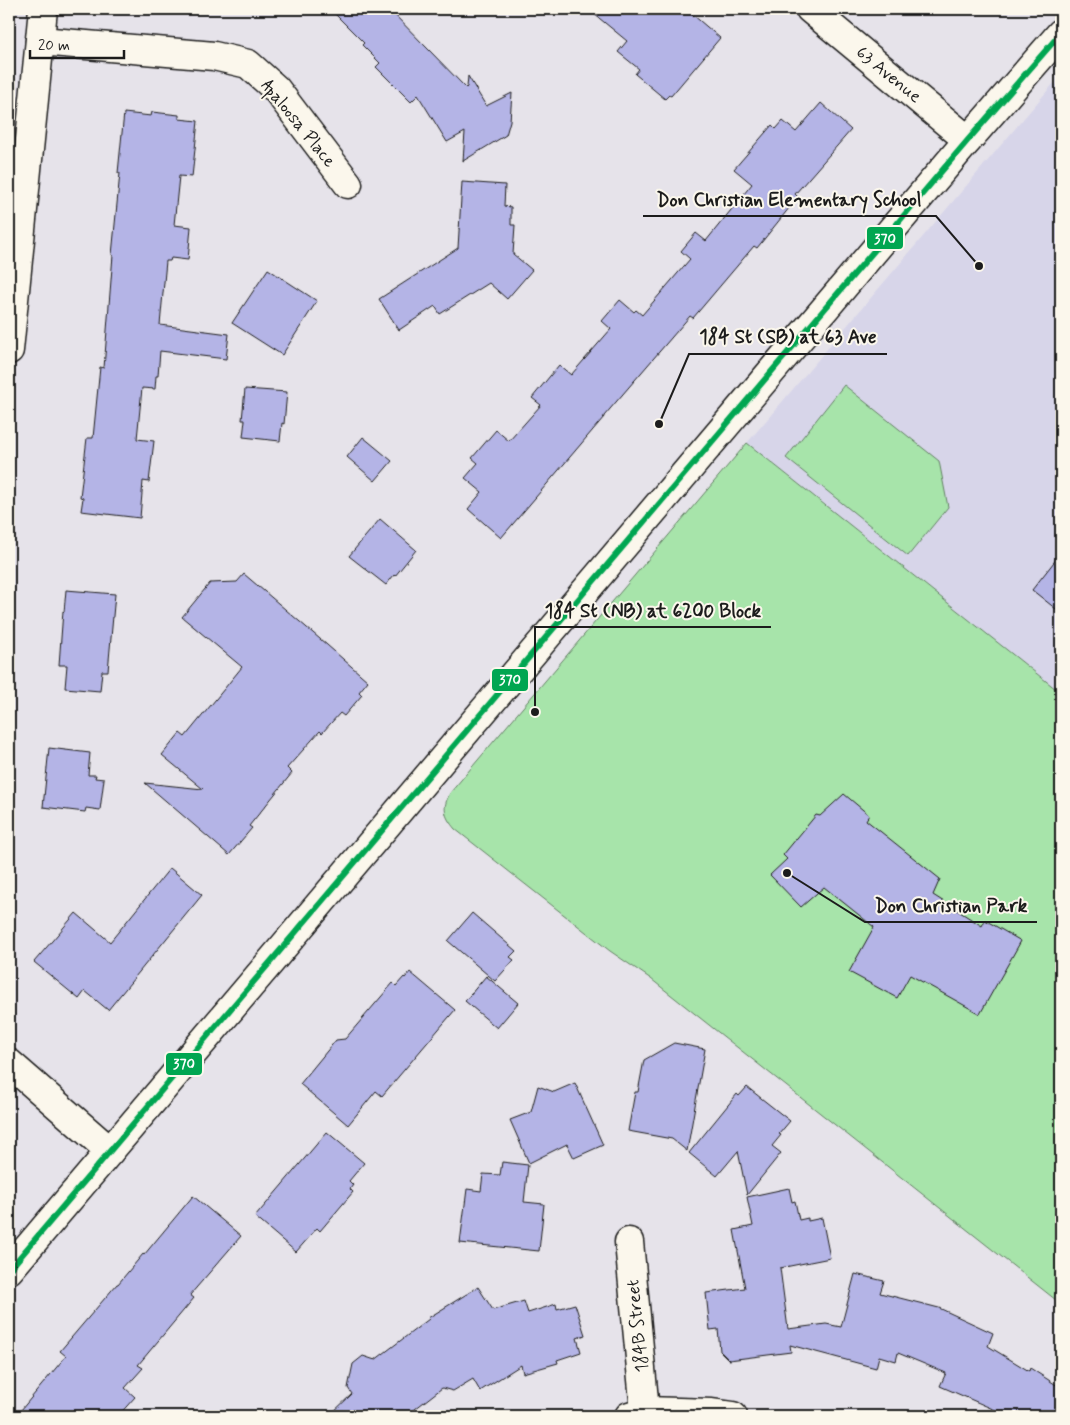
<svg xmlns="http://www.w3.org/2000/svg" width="1070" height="1425" font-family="Mynerve,sans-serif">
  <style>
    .built { fill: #d7d5e9 }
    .green { fill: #a7e4aa; stroke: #628063 }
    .building { fill: #b4b4e6; stroke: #1c1c1c }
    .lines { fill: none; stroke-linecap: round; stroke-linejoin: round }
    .minor-casing { stroke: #1c1c1c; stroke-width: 31 }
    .major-casing { stroke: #1c1c1c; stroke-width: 31 }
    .minor { stroke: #fbf7ec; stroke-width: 28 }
    .major { stroke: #fbf7ec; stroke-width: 28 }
    .bus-1-casing { stroke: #fbf7ec; stroke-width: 10 }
    .bus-1 { stroke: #00a651; stroke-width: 6 }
    .labels { text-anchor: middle; stroke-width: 4; stroke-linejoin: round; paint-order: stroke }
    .street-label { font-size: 18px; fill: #1c1c1c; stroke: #fbf7ec }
    .leader { fill: none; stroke: #1c1c1c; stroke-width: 2 }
    .callout-dot { fill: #1c1c1c; stroke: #fbf7ec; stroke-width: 2 }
    .callout-label { font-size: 19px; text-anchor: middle; font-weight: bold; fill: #1c1c1c; stroke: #fbf7ec; stroke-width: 4; stroke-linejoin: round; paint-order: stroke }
    .line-badge { stroke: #fbf7ec; stroke-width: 2 }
    .badge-label { font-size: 14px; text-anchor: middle; font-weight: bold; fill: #fff }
  </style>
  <rect width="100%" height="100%" fill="#e6e3ea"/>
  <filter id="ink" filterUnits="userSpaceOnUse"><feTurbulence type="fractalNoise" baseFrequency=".02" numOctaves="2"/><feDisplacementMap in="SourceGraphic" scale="10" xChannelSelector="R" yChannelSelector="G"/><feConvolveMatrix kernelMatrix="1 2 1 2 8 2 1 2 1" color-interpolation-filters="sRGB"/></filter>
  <g filter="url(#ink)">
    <polygon class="built" points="1054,83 1061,89 1061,693 747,443"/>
    <g class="green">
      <polygon points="844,385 939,461 948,507 908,556 786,458"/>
      <path d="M747 443 1061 693V1304L651 979 610 951 455 829C444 816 442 808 450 793Z"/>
    </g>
    <g class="building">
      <polygon points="330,9 389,9 466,88 467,87 468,76 486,106 512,93 510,121 506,135 463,161 465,132 447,142 418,95 411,102 376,67 380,63 362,45 364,43"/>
      <polygon points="588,9 686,9 720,38 671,96 669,95 665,99 635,74 639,69 618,52 627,41"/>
      <polygon points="821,103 851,130 795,194 798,197 757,248 754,246 693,318 690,316 604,416 604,417 501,538 468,509 482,492 465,478 478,463 472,458 496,430 509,441 541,405 532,398 559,365 571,375 611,329 602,321 620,300 634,312 636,310 642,315 690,259 681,251 696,233 706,241 752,184 734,169 772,125 776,129 783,121 796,132"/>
      <polygon points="152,112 179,115 179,119 198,121 192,177 179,176 174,225 191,227 188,260 171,258 170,261 166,261 160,325 229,334 226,359 160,351 158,376 156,376 155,389 142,388 137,439 154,441 149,482 143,481 140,518 81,511 83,498 80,497 87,438 93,438 100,367 104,368 113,255 112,255 120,173 118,173 124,113 151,116"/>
      <polygon points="462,182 505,185 504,206 511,207 511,225 515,225 513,254 532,270 507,299 489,283 440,314 435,306 399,330 379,299 458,248"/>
      <polygon points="268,269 317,301 282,355 232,323"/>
      <polygon points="245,389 287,392 284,424 282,423 280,441 243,437 245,420 242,420"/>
      <polygon points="363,437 392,461 375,481 347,457"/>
      <polygon points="380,519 416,550 395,576 394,575 386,585 349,556"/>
      <polygon points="1061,553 1061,613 1032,590"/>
      <polygon points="244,574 327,645 368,681 359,692 362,695 344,716 340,713 322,733 320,731 287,768 292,773 249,826 252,828 229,855 145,783 203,789 162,755 180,733 185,737 242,667 182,617 210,583 237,582"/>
      <polygon points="66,590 115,594 108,671 102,671 100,691 65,688 67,665 59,665 63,611 64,612"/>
      <polygon points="49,748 90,753 88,775 96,775 95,778 104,779 100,810 86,808 85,812 43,807"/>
      <polygon points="844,794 869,815 866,820 940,879 933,895 982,926 985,920 1021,941 980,1014 910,975 897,998 849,972 874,927 824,887 801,907 770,875 787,859 783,855 816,815 820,816"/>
      <polygon points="170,868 202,895 108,1010 85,991 79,999 34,962 76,913 110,942"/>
      <polygon points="472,913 516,951 510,957 514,960 495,981 448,941"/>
      <polygon points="410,972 455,1010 382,1096 376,1091 348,1125 300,1084 336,1040 345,1039 393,983 396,986 404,977 405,978"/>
      <polygon points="486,976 518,1003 497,1028 465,1001"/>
      <polygon points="674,1043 705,1049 687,1151 672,1139 628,1131 635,1092 638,1092 644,1060"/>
      <polygon points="575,1083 603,1145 574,1158 567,1144 529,1163 510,1120 531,1112 538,1086 554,1092"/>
      <polygon points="747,1087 790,1121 779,1134 781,1135 772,1146 781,1153 747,1195 738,1151 717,1176 689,1153 737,1094 739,1096"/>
      <polygon points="327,1132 364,1163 349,1181 353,1185 350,1189 353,1192 320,1231 317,1228 296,1252 255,1217"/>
      <polygon points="502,1162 528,1165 524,1202 544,1204 539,1251 460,1243 467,1189 481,1191 483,1174 500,1175"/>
      <polygon points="789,1188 792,1202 795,1201 799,1220 808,1218 808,1221 822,1218 830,1258 780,1268 788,1329 826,1324 841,1327 855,1274 884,1281 880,1293 939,1308 993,1333 988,1346 1029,1371 1030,1368 1061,1388 1061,1416 1009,1416 940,1386 946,1373 898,1353 896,1361 879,1356 876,1368 790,1345 791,1352 729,1360 720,1351 718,1329 710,1330 706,1293 745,1288 734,1230 753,1226 747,1197"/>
      <polygon points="193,1196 241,1236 190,1295 194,1298 138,1365 143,1368 125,1388 135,1397 118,1416 16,1416 66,1356 60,1351 117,1284 118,1284 143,1254 144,1255"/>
      <polygon points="478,1287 493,1310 524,1301 528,1313 556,1304 557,1309 575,1304 585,1335 577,1338 581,1352 557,1360 558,1363 523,1373 521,1365 480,1391 473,1379 453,1391 442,1388 406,1416 329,1416 352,1394 348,1388 353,1364 363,1356 375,1360 429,1319 428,1318"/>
    </g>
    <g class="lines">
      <g class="minor-casing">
        <g id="minor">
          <polyline points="810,9 968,140"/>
          <polyline points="40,41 214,56 248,64 276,89 348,184"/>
          <polyline points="9,350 43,9"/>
          <polyline points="9,1063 110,1151"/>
          <polyline points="629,1242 645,1411"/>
          <polyline points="629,1416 645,1411 712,1413 733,1416"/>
        </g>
      </g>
      <g class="major-casing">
        <polyline id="major" points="9,1270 968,140 1061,33"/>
      </g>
      <use href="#minor" class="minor"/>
      <use href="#major" class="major"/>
      <g class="bus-1-casing">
        <polyline id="bus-1" points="9,1270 968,140 1061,33"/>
      </g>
      <use href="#bus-1" class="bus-1"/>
    </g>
  </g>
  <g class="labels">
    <g class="street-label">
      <text transform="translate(889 74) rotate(39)" y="6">63 Avenue</text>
      <text transform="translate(299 123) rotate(51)" y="6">Apaloosa Place</text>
      <text transform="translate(637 1326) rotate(-96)" y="6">184B Street</text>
    </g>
  </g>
  <path class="leader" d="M979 266L936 216H643M659 424L689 354H887M535 712L535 627H771M787 873L865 922H1037"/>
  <g class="callout-dot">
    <circle cx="979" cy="266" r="5"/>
    <circle cx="659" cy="424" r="5"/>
    <circle cx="535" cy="712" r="5"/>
    <circle cx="787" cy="873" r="5"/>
  </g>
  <g class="callout-label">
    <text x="789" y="206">Don Christian Elementary School</text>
    <text x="788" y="343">184 St (SB) at 63 Ave</text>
    <text x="653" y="617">184 St (NB) at 6200 Block</text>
    <text x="951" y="912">Don Christian Park</text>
  </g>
  <g class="line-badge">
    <rect x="866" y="226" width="38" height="24" rx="5" fill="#00a651"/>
    <rect x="491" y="668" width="38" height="24" rx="5" fill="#00a651"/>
    <rect x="165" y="1052" width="38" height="24" rx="5" fill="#00a651"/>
  </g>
  <g class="badge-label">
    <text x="885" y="243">370</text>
    <text x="510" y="684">370</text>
    <text x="184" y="1068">370</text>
  </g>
  <rect width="1070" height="1425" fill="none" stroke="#fbf7ec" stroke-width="30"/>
  <rect x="15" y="15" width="1040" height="1395" fill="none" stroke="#1c1c1c" stroke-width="2" filter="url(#ink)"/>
  <path d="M30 50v8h94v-8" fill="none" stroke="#1c1c1c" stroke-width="2.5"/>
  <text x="38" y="50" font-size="15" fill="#1c1c1c" stroke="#fbf7ec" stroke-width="4" paint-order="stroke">20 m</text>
</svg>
